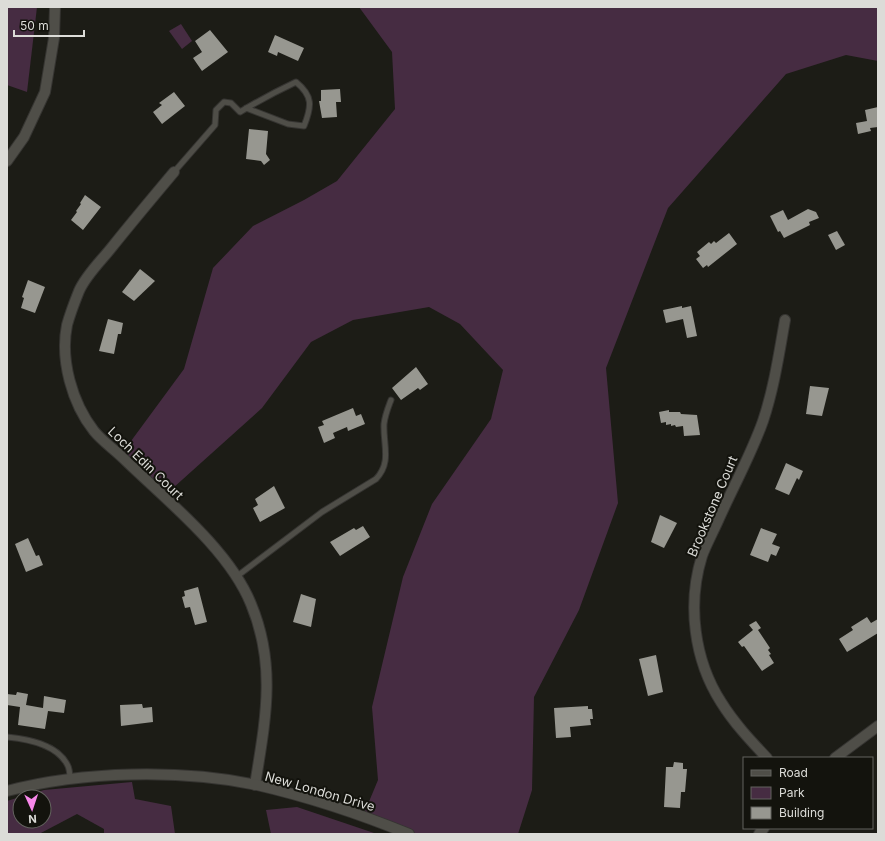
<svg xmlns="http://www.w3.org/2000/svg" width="885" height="841" font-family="Inter,sans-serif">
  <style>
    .green { fill: #462c42 }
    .building { fill: #979790 }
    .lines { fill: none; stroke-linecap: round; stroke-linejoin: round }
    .service-casing { stroke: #363532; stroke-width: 7 }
    .minor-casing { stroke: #363532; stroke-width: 12 }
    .service { stroke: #4f4e48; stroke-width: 5 }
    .minor { stroke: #4f4e48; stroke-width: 10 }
    .labels { text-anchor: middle; stroke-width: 4; stroke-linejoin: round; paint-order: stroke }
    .street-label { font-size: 13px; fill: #dcdcd8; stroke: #13130d }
  </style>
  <rect width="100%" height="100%" fill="#1c1c16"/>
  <g class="green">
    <polygon points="7,7 37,7 27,92 7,85"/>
    <polygon points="359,7 878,7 878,61 846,55 786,74 668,208 606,368 618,503 579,610 534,697 532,790 518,834 409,834 363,816 378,780 372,707 403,577 432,504 491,419 503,370 460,324 429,307 353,320 311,342 262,408 163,497 120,456 184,369 213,268 253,226 304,200 337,181 395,109 392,52"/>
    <polygon points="181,24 192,41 182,49 169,31"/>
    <polygon points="132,782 135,799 171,806 175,834 104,834 104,829 77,814 39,834 7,834 7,801 20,797 20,821 44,821 44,797 22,797 44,790"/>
    <polygon points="297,807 377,834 271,834 266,810"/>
  </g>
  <g class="building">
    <polygon points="210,30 228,52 202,71 193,58 202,52 195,41"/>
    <polygon points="275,35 304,48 298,61 278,52 277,56 268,52"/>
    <polygon points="340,89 341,102 336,102 337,117 322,118 319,101 321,101 321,90"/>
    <polygon points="174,92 185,106 162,124 153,112 162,105 159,103"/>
    <polygon points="878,107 878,127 870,128 871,131 858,134 856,123 867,121 865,110"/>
    <polygon points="249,129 268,131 266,154 270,160 264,165 261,161 246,159"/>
    <polygon points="85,195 101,207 83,230 71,220 77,212 76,211 81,204 80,203"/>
    <polygon points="808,209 816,212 819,218 809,222 810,225 784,238 780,231 778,232 770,216 783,210 788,220"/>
    <polygon points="837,231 845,245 836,250 828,235"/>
    <polygon points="729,233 737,244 708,267 707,265 703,268 696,259 700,256 697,252 709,242 711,244 714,241 716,243"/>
    <polygon points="140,269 155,281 134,301 122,292"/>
    <polygon points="28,280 45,287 35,313 21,308 24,298 22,297"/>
    <polygon points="682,306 682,308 691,306 697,336 687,338 683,319 666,323 663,310"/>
    <polygon points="108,319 123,323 121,334 118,334 114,354 99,351"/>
    <polygon points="416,367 428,384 420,390 418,388 401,400 392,388"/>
    <polygon points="810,386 829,388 822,416 806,414"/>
    <polygon points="353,408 356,416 361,414 365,424 348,431 347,427 333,433 335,438 324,443 318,427 324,425 322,421"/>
    <polygon points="669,410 669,412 680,412 681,414 697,415 700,435 684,436 683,426 676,427 675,425 671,426 671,424 666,425 666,422 661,423 659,412"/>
    <polygon points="786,463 803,471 799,480 797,478 789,495 775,489"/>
    <polygon points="274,486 285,508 260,522 253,508 258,505 255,499"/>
    <polygon points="660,515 677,523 664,548 651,542"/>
    <polygon points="363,526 370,537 340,556 330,542 354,528 356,530"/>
    <polygon points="761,528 777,534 772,544 780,547 776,556 771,554 768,562 750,555"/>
    <polygon points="28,538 36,556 39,555 43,565 26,572 15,544"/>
    <polygon points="198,587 207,622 195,625 190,607 185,608 182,597 185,596 184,591"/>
    <polygon points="301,594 316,599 311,627 293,622"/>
    <polygon points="867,617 871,623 878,619 878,633 847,652 839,639 853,630 851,627"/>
    <polygon points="756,621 761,628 758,630 770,648 768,650 771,654 769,655 774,663 762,671 744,646 742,647 738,642 753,630 749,625"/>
    <polygon points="656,655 663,692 648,696 639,659"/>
    <polygon points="17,692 28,694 26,705 43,708 44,696 66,700 64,713 48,711 45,729 18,725 20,707 7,705 7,694 16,695"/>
    <polygon points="142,704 143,708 152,707 153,722 121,726 120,705"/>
    <polygon points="588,706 588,709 592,709 593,719 590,719 591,725 570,727 571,737 556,738 554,708"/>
    <polygon points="674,762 683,763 683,769 687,769 685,792 681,792 680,808 664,807 666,767 673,767"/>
  </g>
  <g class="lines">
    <g class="service-casing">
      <g id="service">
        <path d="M174 172 215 125 216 110 224 102 231 103 240 112C258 101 277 91 296 82 313 96 312 106 304 126L288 124 246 108"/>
        <path d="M236 577 322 512 376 479C392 462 383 445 384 424 385 415 388 408 391 400"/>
        <path d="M7 737C28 739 56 744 67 764 70 769 70 775 70 780"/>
      </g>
    </g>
    <g class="minor-casing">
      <g id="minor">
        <polyline points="7,161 24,137 45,92 54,38 55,7"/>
        <path d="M174 172C153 197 132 222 112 247 101 261 86 275 79 291 75 301 70 314 67 325 60 360 72 403 94 431 102 441 114 449 123 458 165 499 229 549 251 604 277 666 265 722 255 785"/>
        <path d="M767 758C750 740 734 723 721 702 694 660 687 604 702 556 706 545 712 534 717 523 732 489 751 455 763 421 774 388 779 354 785 320"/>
        <polyline points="835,758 878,726"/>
        <path d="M7 791C83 771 180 769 257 785 309 797 360 814 409 834"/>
        <polyline points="759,834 764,828"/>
      </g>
    </g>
    <use href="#service" class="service"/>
    <use href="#minor" class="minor"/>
  </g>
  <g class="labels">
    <g class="street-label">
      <text transform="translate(146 463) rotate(44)" y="5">Loch Edin Court</text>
      <text transform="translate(712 506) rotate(-67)" y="5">Brookstone Court</text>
      <text transform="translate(320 791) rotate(16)" y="5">New London Drive</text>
    </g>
  </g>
  <rect width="885" height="841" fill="none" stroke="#dcdcd8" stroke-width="16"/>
  <rect x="743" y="757" width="130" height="72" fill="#13130d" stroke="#63635e"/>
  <rect x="751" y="770" width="20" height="6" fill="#4f4e48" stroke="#63635e"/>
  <text x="779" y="777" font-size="12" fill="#dcdcd8">Road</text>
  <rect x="751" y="787" width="20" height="12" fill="#462c42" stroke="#63635e"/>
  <text x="779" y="797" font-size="12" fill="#dcdcd8">Park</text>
  <rect x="751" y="807" width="20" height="12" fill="#979790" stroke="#63635e"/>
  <text x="779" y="817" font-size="12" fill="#dcdcd8">Building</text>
  <g transform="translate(32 809) rotate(177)"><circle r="19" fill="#13130d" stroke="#63635e"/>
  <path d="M0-3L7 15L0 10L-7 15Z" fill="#f888ea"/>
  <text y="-6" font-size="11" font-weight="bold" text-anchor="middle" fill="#dcdcd8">N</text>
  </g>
  <path d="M14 30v6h70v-6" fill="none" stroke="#dcdcd8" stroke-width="2"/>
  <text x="20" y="30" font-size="12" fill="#dcdcd8" stroke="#13130d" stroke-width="3" paint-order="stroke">50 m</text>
</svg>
